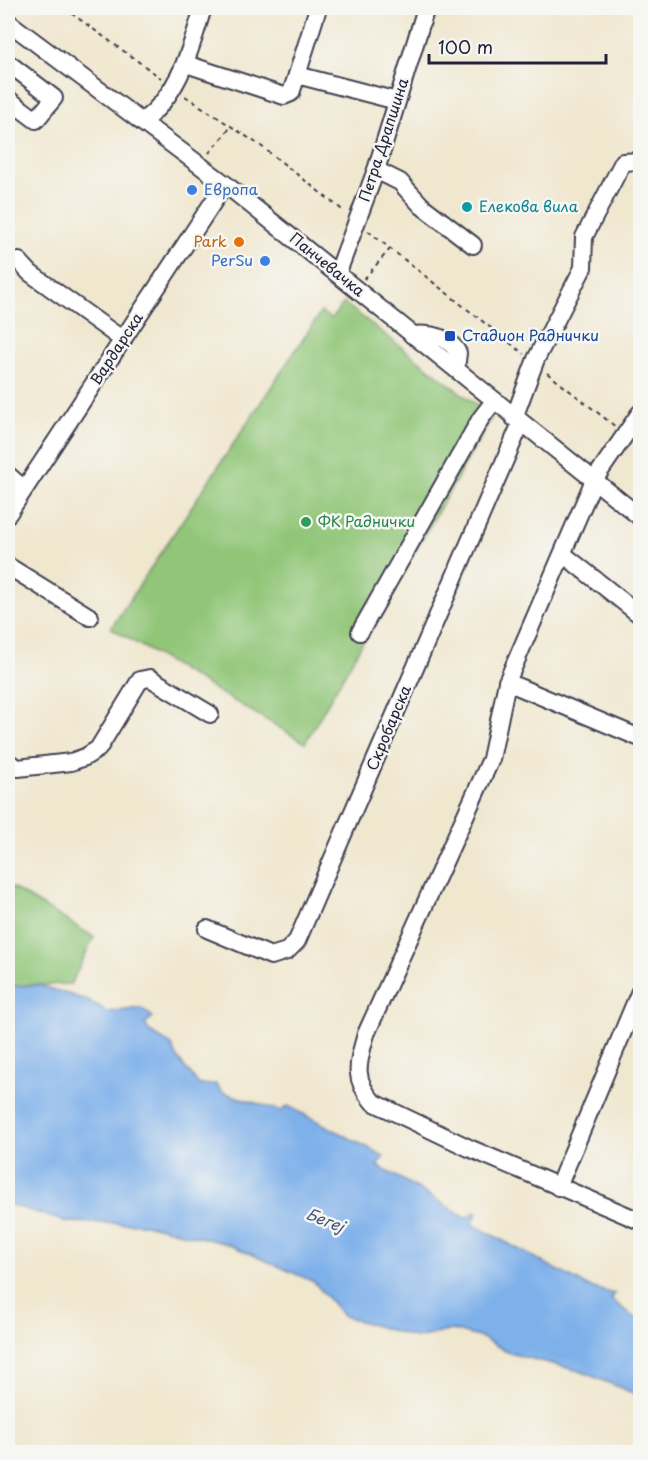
<svg xmlns="http://www.w3.org/2000/svg" width="648" height="1460" font-family="'Playpen Sans',sans-serif">
  <style>
    .green { fill: #91c678; stroke: #5a745a; stroke-width: 1.5 }
    .water { fill: #7eb0ea; stroke: #506992; stroke-width: 1.5 }
    .lines { fill: none; stroke-linecap: round; stroke-linejoin: round }
    .minor-casing { stroke: #414051; stroke-width: 20 }
    .path { stroke: #414051; stroke-width: 2; stroke-dasharray: 4.5 4.5; stroke-linecap: butt }
    .minor { stroke: #fff; stroke-width: 16 }
    .shop-dot { fill: #3f7fe0; stroke: #f6f6f2; stroke-width: 2 }
    .culture-dot { fill: #0f9aa8; stroke: #f6f6f2; stroke-width: 2 }
    .food-dot { fill: #e8710a; stroke: #f6f6f2; stroke-width: 2 }
    .transit-dot { fill: #1a4fb4; stroke: #f6f6f2; stroke-width: 2 }
    .leisure-dot { fill: #2e9e5b; stroke: #f6f6f2; stroke-width: 2 }
    .labels { text-anchor: middle; stroke-width: 5; stroke-linejoin: round; paint-order: stroke }
    .street-label { font-size: 15px; fill: #22223b; stroke: #f6f6f2 }
    .shop-label { font-size: 15px; fill: #366cbe; stroke: #f6f6f2; text-anchor: start }
    .culture-label { font-size: 15px; fill: #0d838f; stroke: #f6f6f2; text-anchor: start }
    .food-label { font-size: 15px; fill: #c56008; stroke: #f6f6f2; text-anchor: end }
    .transit-label { font-size: 15px; fill: #164399; stroke: #f6f6f2; text-anchor: start }
    .leisure-label { font-size: 15px; fill: #27864d; stroke: #f6f6f2; text-anchor: start }
    .water-label { font-size: 16px; font-style: italic; fill: #425478; stroke: #f6f6f2 }
  </style>
  <rect width="100%" height="100%" fill="#f6f6f2"/>
  <filter id="ink" filterUnits="userSpaceOnUse"><feTurbulence type="fractalNoise" baseFrequency=".0167" numOctaves="2"/><feDisplacementMap in="SourceGraphic" scale="12" xChannelSelector="R" yChannelSelector="G"/><feConvolveMatrix kernelMatrix="1 2 1 2 8 2 1 2 1" color-interpolation-filters="sRGB"/></filter>
  <filter id="wash" filterUnits="userSpaceOnUse"><feTurbulence type="fractalNoise" baseFrequency=".008" numOctaves="4" result="noise"/><feDisplacementMap in="SourceGraphic" scale="24" xChannelSelector="R" yChannelSelector="G"/><feGaussianBlur stdDeviation="1.35" result="paint"/><feColorMatrix in="noise" values="0 0 0 0 0 0 0 0 0 0 0 0 0 0 0 0 0 1.4 0 .05"/><feComposite in="paint" operator="in"/></filter>
  <g filter="url(#wash)">
    <rect width="100%" height="100%" fill="#f0e7cf"/>
    <g class="green">
      <polygon points="344,303 492,417 305,743 111,628 321,312 331,319"/>
      <polygon points="8,885 94,937 71,984 8,986"/>
    </g>
    <path class="water" d="M39 985C61 993 90 998 107 1012L141 1008 153 1017 145 1024 150 1032 172 1045C177 1062 189 1070 199 1085L216 1084 222 1092 281 1111 288 1106 384 1156 377 1166 417 1188 466 1218 475 1212 477 1214 472 1224 589 1287 615 1294 611 1299 635 1318H640V1396L580 1371 509 1353 483 1338 452 1330 417 1338 343 1316 314 1282 228 1244 145 1224 67 1222 8 1204V986Z"/>
  </g>
  <g filter="url(#ink)">
    <g class="lines">
      <g class="minor-casing">
        <g id="minor">
          <polyline points="318,8 297,75 397,101"/>
          <polyline points="8,22 225,184 640,517"/>
          <polyline points="8,63 54,98 36,120 8,99"/>
          <polyline points="186,64 284,96 291,93 297,75"/>
          <path d="M143 121C180 93 190 50 203 8"/>
          <polyline points="376,170 400,182 422,206 473,245"/>
          <polyline points="19,261 30,273 123,340"/>
          <polyline points="338,272 376,170 426,8"/>
          <path d="M412 335C429 333 449 336 458 353L456 369"/>
          <path d="M640 413 594 480 507 682 491 759 366 1034C358 1063 352 1078 373 1102L469 1148 640 1221"/>
          <polyline points="514,418 536,359 583,268 584,237 623,162 640,161"/>
          <polyline points="8,475 24,489"/>
          <polyline points="8,514 225,184"/>
          <polyline points="563,554 640,615"/>
          <polyline points="8,566 90,617"/>
          <polyline points="360,632 481,418 494,401"/>
          <polyline points="507,682 640,738"/>
          <polyline points="8,762 18,768 71,762 85,757 98,749 140,680 150,678 210,714"/>
          <polyline points="207,929 271,956 287,951 297,941 521,423"/>
          <polyline points="558,1187 640,991"/>
        </g>
      </g>
      <g class="path">
        <polyline points="64,8 161,78"/>
        <polyline points="185,96 261,146 345,212"/>
        <polyline points="209,153 230,128"/>
        <polyline points="368,231 524,354"/>
        <polyline points="364,279 390,249"/>
        <polyline points="547,373 616,427"/>
      </g>
      <use href="#minor" class="minor"/>
    </g>
  </g>
  <g class="shop-dot">
    <circle cx="192" cy="190" r="6"/>
    <circle cx="265" cy="261" r="6"/>
  </g>
  <circle class="culture-dot" cx="467" cy="207" r="6"/>
  <circle class="food-dot" cx="239" cy="242" r="6"/>
  <rect class="transit-dot" x="444" y="330" width="12" height="12" rx="3"/>
  <circle class="leisure-dot" cx="306" cy="522" r="6"/>
  <g class="labels">
    <g class="street-label">
      <text transform="translate(384 140) rotate(-72)" y="5">Петра Драпшина</text>
      <text transform="translate(327 265) rotate(39)" y="5">Панчевачка</text>
      <text transform="translate(117 349) rotate(-57)" y="5">Вардарска</text>
      <text transform="translate(389 728) rotate(-67)" y="5">Скробарска</text>
    </g>
    <g class="shop-label">
      <text x="204" y="195">Европа</text>
      <text x="253" y="266" text-anchor="end">PerSu</text>
    </g>
    <g class="culture-label">
      <text x="479" y="212">Елекова вила</text>
    </g>
    <g class="food-label">
      <text x="227" y="247">Park</text>
    </g>
    <g class="transit-label">
      <text x="462" y="341">Стадион Раднички</text>
    </g>
    <g class="leisure-label">
      <text x="318" y="527">ФК Раднички</text>
    </g>
    <g class="water-label">
      <text transform="translate(325 1220) rotate(22)" y="6">Бегеј</text>
    </g>
  </g>
  <rect width="648" height="1460" fill="none" stroke="#f6f6f2" stroke-width="30"/>
  <path d="M429 54v9h177v-9" fill="none" stroke="#22223b" stroke-width="3"/>
  <text x="438" y="54" font-size="18" fill="#22223b" stroke="#f6f6f2" stroke-width="4.5" paint-order="stroke">100 m</text>
</svg>
